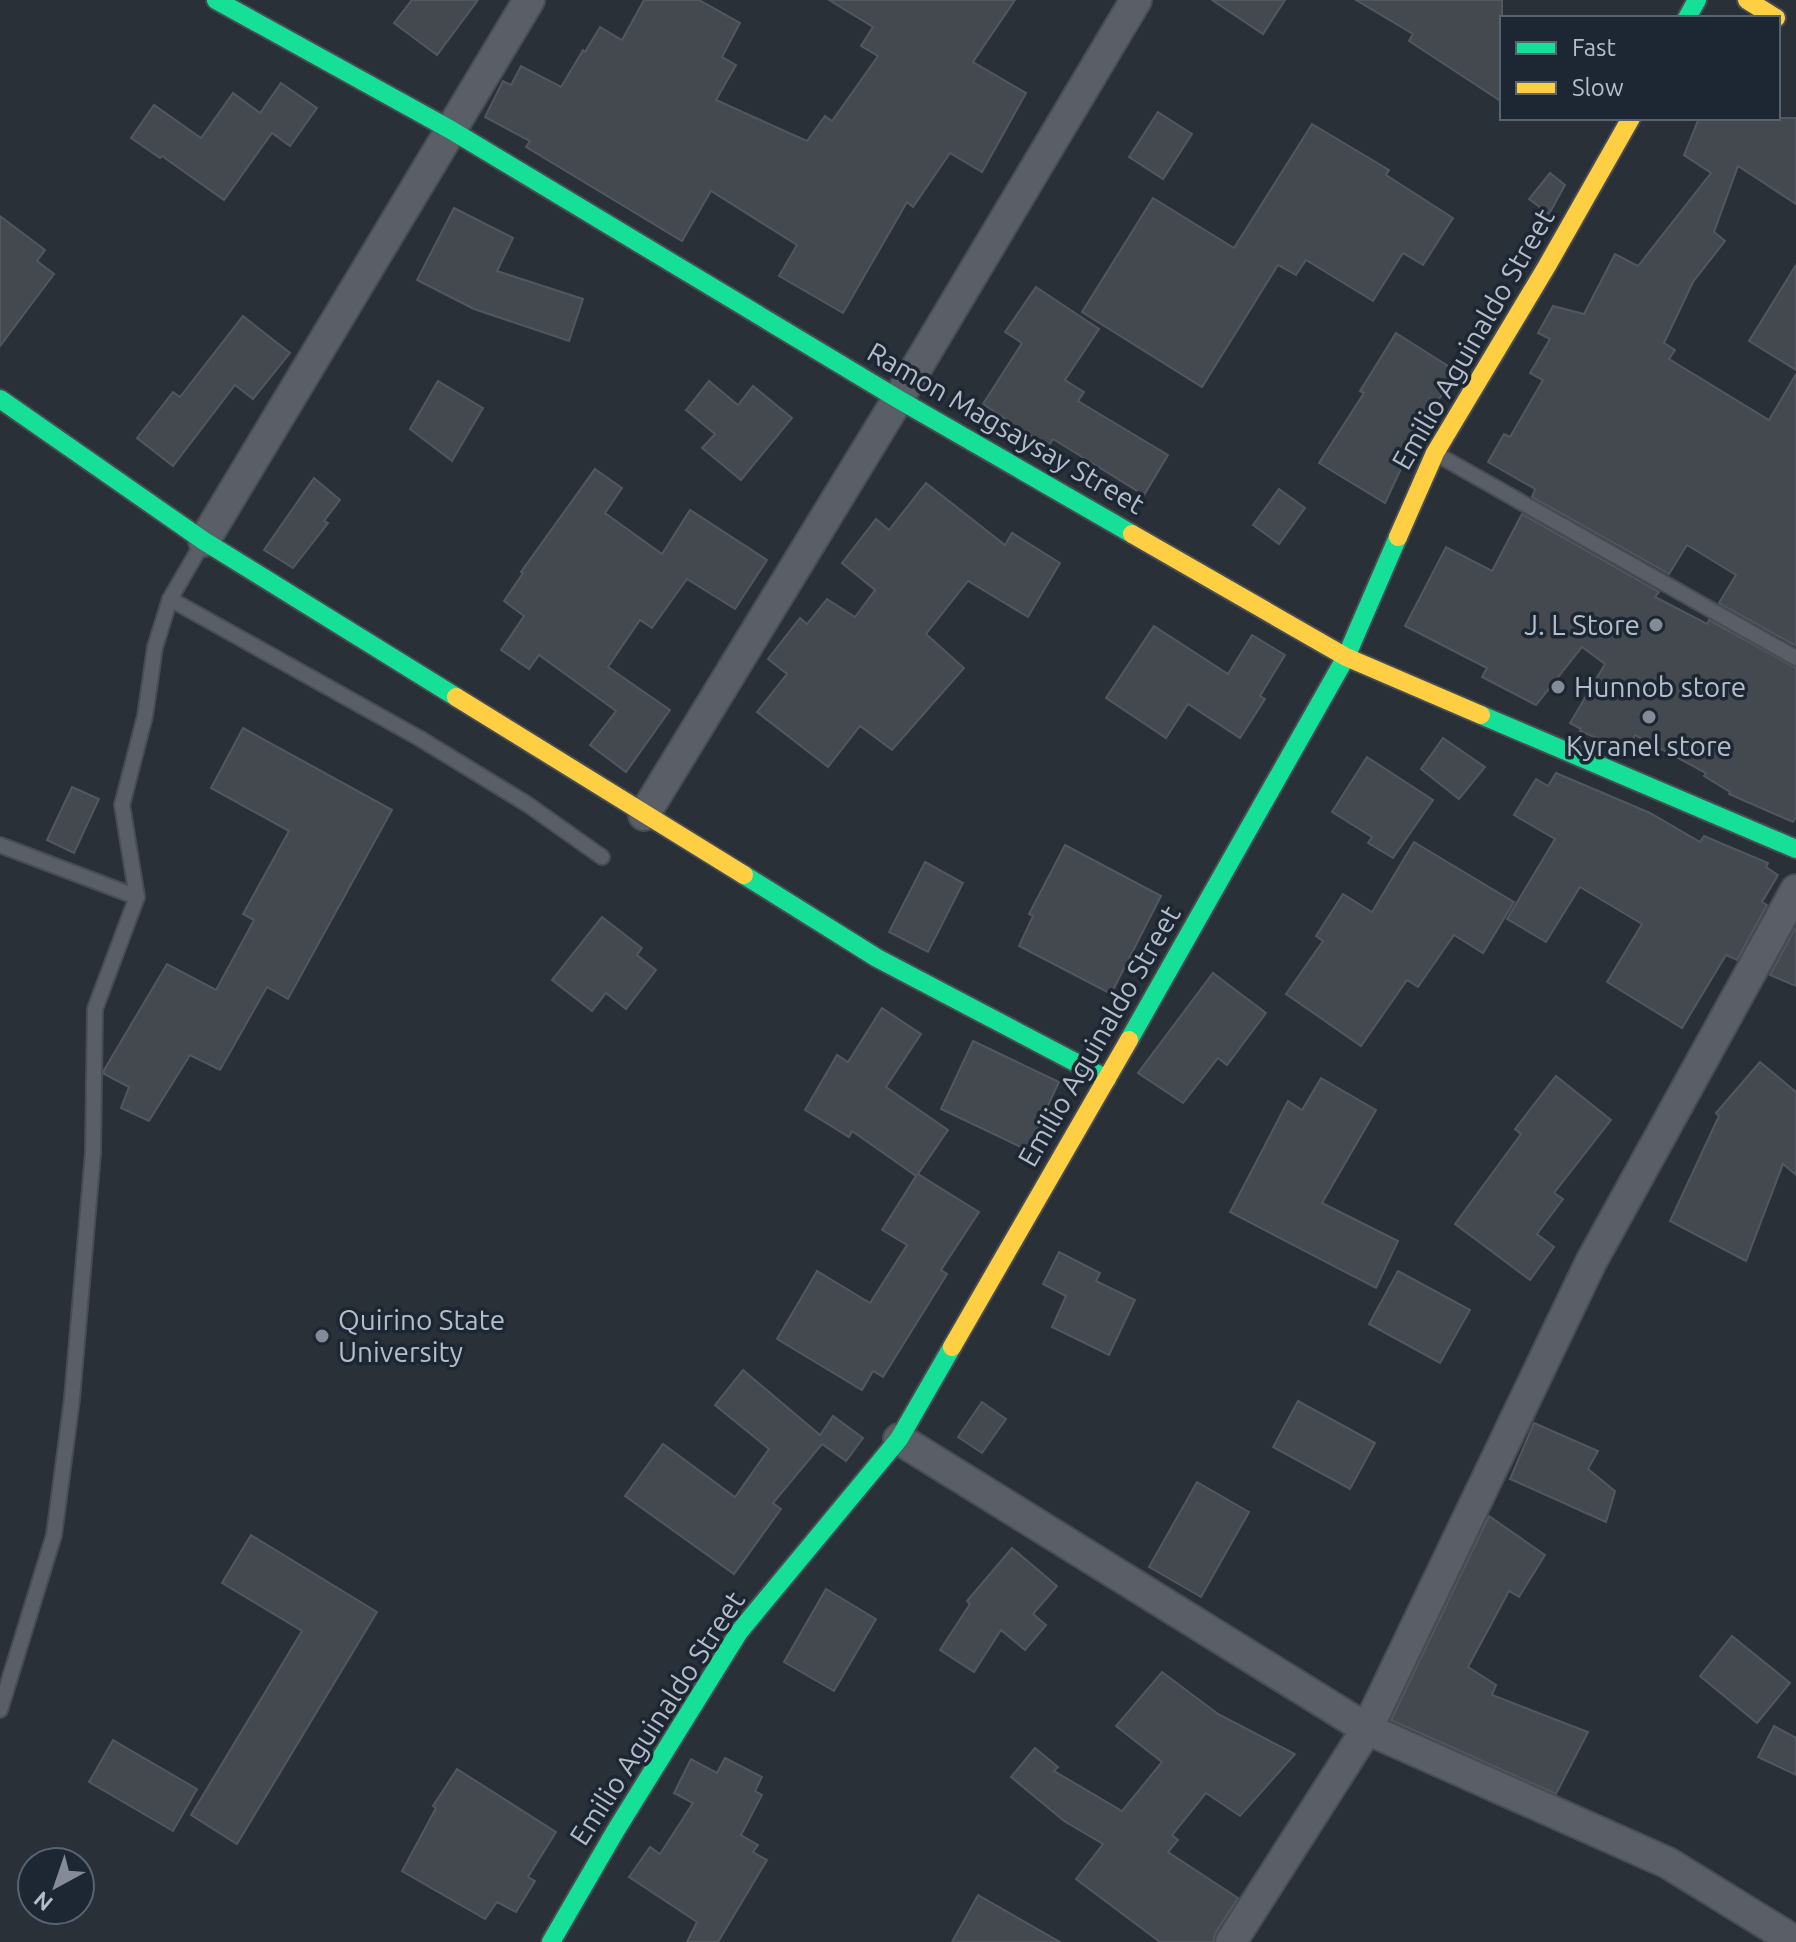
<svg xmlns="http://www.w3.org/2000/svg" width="1796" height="1942" font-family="Ubuntu,sans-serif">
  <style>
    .building { fill: #444950; stroke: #52575f; stroke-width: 2 }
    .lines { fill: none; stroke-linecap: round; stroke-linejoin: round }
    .lane-casing { stroke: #484c53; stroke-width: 18 }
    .street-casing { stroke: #484c53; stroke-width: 34 }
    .fast-casing { stroke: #484c53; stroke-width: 22 }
    .slow-casing { stroke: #484c53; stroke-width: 22 }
    .lane { stroke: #5a5e66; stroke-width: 14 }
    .street { stroke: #5a5e66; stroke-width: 30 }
    .fast { stroke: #16e098; stroke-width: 18 }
    .slow { stroke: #ffcf43; stroke-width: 18 }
    .poi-dot { fill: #848b96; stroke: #1d2633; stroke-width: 3 }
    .labels { text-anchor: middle; stroke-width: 7; stroke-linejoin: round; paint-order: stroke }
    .street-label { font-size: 28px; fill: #b4bcc9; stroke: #1d2633 }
    .poi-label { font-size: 28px; fill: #b4bcc9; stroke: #1d2633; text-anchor: start }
  </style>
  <rect width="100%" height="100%" fill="#2a3038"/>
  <g class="building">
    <polygon points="412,0 478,0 437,55 394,23"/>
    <polygon points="644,0 699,0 740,23 722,57 736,65 716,100 807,141 825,116 832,121 878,56 861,46 873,27 829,0 1015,0 973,62 1026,93 982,172 950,153 913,207 907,202 843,313 779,276 797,245 711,191 682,241 526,147 530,141 485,117 503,81 511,85 521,66 561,87 583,50 585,52 600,27 622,40"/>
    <polygon points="1212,0 1285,0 1263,34"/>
    <polygon points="1356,0 1502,0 1502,102 1409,41 1413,34"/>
    <polygon points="281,83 317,108 290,146 272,133 224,200 162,156 160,158 131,138 154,105 201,138 233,93 260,113"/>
    <polygon points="1158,112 1192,134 1163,179 1129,157"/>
    <polygon points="1699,118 1796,118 1796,204 1738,166 1714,232 1725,241 1693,282 1664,343 1675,350 1669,359 1769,420 1796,374 1796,646 1719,603 1736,575 1687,545 1669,574 1532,497 1535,489 1488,462 1504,434 1510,437 1543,380 1530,373 1550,339 1538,333 1553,306 1584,314 1615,254 1638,266 1711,173 1684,155"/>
    <polygon points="1312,124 1389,170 1386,175 1453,218 1423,265 1403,253 1373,301 1306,260 1296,275 1278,265 1202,387 1082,312 1153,198 1234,248"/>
    <polygon points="1550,173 1565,185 1549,214 1529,199"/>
    <polygon points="454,208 513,238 497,271 583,299 569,341 474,309 417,280"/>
    <polygon points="0,216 45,250 37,261 54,274 0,346"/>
    <polygon points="1796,265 1796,370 1749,341"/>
    <polygon points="1036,287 1099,329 1065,380 1084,392 1078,401 1168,455 1144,495 1053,439 1048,447 983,404 1022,343 1005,332"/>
    <polygon points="243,316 290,353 253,399 235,385 173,466 137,438 173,392 180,397"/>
    <polygon points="1396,333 1456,371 1414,441 1385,503 1319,463 1364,393 1360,391"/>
    <polygon points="438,381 483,408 452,461 410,429"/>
    <polygon points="709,381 738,405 753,386 792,418 741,480 702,448 715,434 686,410"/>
    <polygon points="595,469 622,488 605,513 662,554 690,510 767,560 735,609 687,579 652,628 640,620 608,667 670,710 626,772 590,745 616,711 539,655 529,669 501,650 524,616 504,601 523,573 521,572"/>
    <polygon points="314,478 340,500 324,521 328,523 293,568 264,550"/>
    <polygon points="926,483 1005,545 1012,533 1060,563 1028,617 968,581 926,634 964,668 892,750 860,726 828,767 757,712 787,674 768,659 800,618 807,624 827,599 855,617 875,590 842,563 876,519 889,530"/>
    <polygon points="1279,489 1305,508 1279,544 1253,525"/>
    <polygon points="1522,514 1659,592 1655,597 1707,624 1709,620 1796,668 1796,816 1793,822 1729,794 1730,792 1704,776 1706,773 1635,735 1627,751 1580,731 1581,729 1570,723 1605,664 1582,647 1536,705 1482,677 1487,668 1405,626 1446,547 1492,571"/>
    <polygon points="1154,626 1228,674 1252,635 1285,655 1260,696 1265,699 1240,738 1188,704 1166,738 1106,698"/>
    <polygon points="243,728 392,810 288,999 267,987 220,1070 190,1055 149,1121 121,1108 129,1087 104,1074 104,1070 167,964 216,990 254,920 243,914 289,831 211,788"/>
    <polygon points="1443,738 1485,767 1459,799 1421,769"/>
    <polygon points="1367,757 1433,800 1393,858 1368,843 1372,837 1332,812"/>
    <polygon points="1556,773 1650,813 1700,842 1704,836 1768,863 1766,867 1778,875 1762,902 1767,905 1737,960 1726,955 1682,1028 1607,982 1642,924 1580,887 1546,942 1507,919 1555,839 1514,815 1536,779 1548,786"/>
    <polygon points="72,787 99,799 74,853 47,840"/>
    <polygon points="1414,842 1514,902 1483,953 1454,935 1418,987 1407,980 1361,1046 1286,994 1323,941 1316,936 1343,894 1372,912"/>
    <polygon points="1065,845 1161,896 1111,994 1019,946 1033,916 1029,914"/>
    <polygon points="925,862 963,883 928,952 889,932"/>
    <polygon points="602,917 642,948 637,955 656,970 626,1009 606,993 592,1011 552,980"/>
    <polygon points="1796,927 1796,986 1770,975"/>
    <polygon points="1213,973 1266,1013 1227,1065 1218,1058 1183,1103 1138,1073"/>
    <polygon points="882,1008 921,1034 886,1087 948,1130 918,1174 979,1212 941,1270 947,1274 883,1377 873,1371 862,1390 777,1339 817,1271 870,1303 907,1245 882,1230 916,1176 852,1131 849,1137 805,1110 837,1055 848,1062"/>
    <polygon points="973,1041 1059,1082 1027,1150 941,1109"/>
    <polygon points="1760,1062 1796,1092 1796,1175 1783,1164 1746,1261 1670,1221 1719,1116 1716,1113"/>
    <polygon points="1556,1076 1611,1120 1554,1193 1563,1199 1537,1234 1554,1247 1530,1280 1455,1224 1521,1134 1515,1129"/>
    <polygon points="1321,1078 1376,1110 1322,1203 1398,1241 1376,1288 1230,1212 1288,1101 1302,1110"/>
    <polygon points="1059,1252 1100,1273 1096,1281 1135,1300 1109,1355 1052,1327 1066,1296 1043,1284"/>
    <polygon points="1398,1271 1470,1310 1440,1363 1369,1324"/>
    <polygon points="743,1370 820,1435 833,1416 863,1438 846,1461 822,1444 773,1503 781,1509 734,1574 625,1496 663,1444 735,1497 769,1449 715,1405"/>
    <polygon points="1298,1401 1375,1443 1350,1489 1273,1447"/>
    <polygon points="982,1402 1006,1419 982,1453 958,1437"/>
    <polygon points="1534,1423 1598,1451 1588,1469 1615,1491 1606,1522 1510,1479"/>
    <polygon points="1197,1482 1249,1512 1201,1597 1149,1567"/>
    <polygon points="1489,1516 1545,1555 1519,1597 1509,1591 1468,1667 1496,1685 1492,1695 1588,1732 1556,1794 1391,1720"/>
    <polygon points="251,1535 377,1612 237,1844 191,1815 302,1631 222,1583"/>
    <polygon points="1012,1548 1057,1586 1033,1614 1046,1625 1025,1650 1001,1630 974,1672 940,1650 970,1604 967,1601"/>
    <polygon points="826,1589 876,1619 834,1691 784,1662"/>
    <polygon points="1732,1636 1790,1683 1757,1723 1700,1676"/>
    <polygon points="1162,1672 1218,1714 1295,1754 1240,1816 1206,1793 1172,1835 1178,1840 1168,1852 1238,1898 1216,1932 1213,1942 1160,1942 1076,1879 1103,1844 1064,1821 1011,1777 1035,1748 1058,1767 1054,1771 1122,1811 1162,1762 1116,1726"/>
    <polygon points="1774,1726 1796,1738 1796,1775 1758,1757"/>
    <polygon points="113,1740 197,1789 173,1831 89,1782"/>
    <polygon points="725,1758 762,1777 755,1791 762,1795 741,1835 758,1845 753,1852 767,1860 718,1942 687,1942 697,1922 629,1877 650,1847 660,1854 693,1803 674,1793 691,1759 717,1773"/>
    <polygon points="457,1769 556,1832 528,1877 535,1881 516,1912 497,1902 485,1919 402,1871 436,1808 433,1806"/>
    <polygon points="978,1895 1060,1942 952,1942"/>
  </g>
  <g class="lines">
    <g class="lane-casing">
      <g id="lane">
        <polyline points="1438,455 1796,658"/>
        <polyline points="170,599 419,738 527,804 602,857"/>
        <polyline points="0,845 137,897"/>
        <polyline points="0,1710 54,1535 72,1399 93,1153 95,1009 137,897 122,805 145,716 155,647 170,599 202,544"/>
      </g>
    </g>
    <g class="street-casing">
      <g id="street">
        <polyline points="204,541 529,0"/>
        <polyline points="644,815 898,399 1136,0"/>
        <polyline points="899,1439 1367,1729 1668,1863 1796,1942"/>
        <polyline points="1231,1942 1367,1729 1591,1262 1796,890"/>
      </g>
    </g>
    <g class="fast-casing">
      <g id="fast">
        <polyline points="216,0 451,130 898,399 1132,534"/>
        <polyline points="1687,18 1697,0"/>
        <polyline points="0,399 204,541 456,697"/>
        <polyline points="1481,715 1796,849"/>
        <polyline points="744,875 877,958 1107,1079"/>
        <polyline points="1129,1040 1346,657 1398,537"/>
        <polyline points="551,1942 616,1830 739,1632 899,1439 952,1347"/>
      </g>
    </g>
    <g class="slow-casing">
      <g id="slow">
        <polyline points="1747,0 1776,18"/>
        <polyline points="1132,534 1346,657 1481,715"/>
        <polyline points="1398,537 1435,453 1547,266 1631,118"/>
        <polyline points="456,697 744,875"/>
        <polyline points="952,1347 1129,1040"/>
      </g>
    </g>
    <use href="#lane" class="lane"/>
    <use href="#street" class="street"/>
    <use href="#fast" class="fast"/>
    <use href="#slow" class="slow"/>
  </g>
  <g class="poi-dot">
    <circle cx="1656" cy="625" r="8"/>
    <circle cx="1558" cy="687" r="8"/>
    <circle cx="1649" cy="717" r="8"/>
    <circle cx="322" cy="1336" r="8"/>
  </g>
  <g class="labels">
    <g class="street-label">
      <text transform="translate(1473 339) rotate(-60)" y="10">Emilio Aguinaldo Street</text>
      <text transform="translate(1006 428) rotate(30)" y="10">Ramon Magsaysay Street</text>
      <text transform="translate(1099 1036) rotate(-60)" y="10">Emilio Aguinaldo Street</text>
      <text transform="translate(657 1718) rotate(-57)" y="10">Emilio Aguinaldo Street</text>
    </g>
    <g class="poi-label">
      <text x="1640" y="635" text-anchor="end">J. L Store</text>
      <text x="1574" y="697">Hunnob store</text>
      <text x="1649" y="756" text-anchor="middle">Kyranel store</text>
      <text x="338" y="1330">Quirino State<tspan x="338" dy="32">University</tspan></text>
    </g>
  </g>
  <rect x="1500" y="16" width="280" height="104" fill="#1d2633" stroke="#59626f" stroke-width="2"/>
  <rect x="1516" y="42" width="40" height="12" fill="#16e098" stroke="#59626f" stroke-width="2"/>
  <text x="1572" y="56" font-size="24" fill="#b4bcc9">Fast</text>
  <rect x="1516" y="82" width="40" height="12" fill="#ffcf43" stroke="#59626f" stroke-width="2"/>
  <text x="1572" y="96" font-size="24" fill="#b4bcc9">Slow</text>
  <g transform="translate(56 1886) rotate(220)"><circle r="38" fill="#1d2633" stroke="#59626f" stroke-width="2"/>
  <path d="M0-6L14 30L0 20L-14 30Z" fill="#848b96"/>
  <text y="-12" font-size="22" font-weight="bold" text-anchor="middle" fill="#b4bcc9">N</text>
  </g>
</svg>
